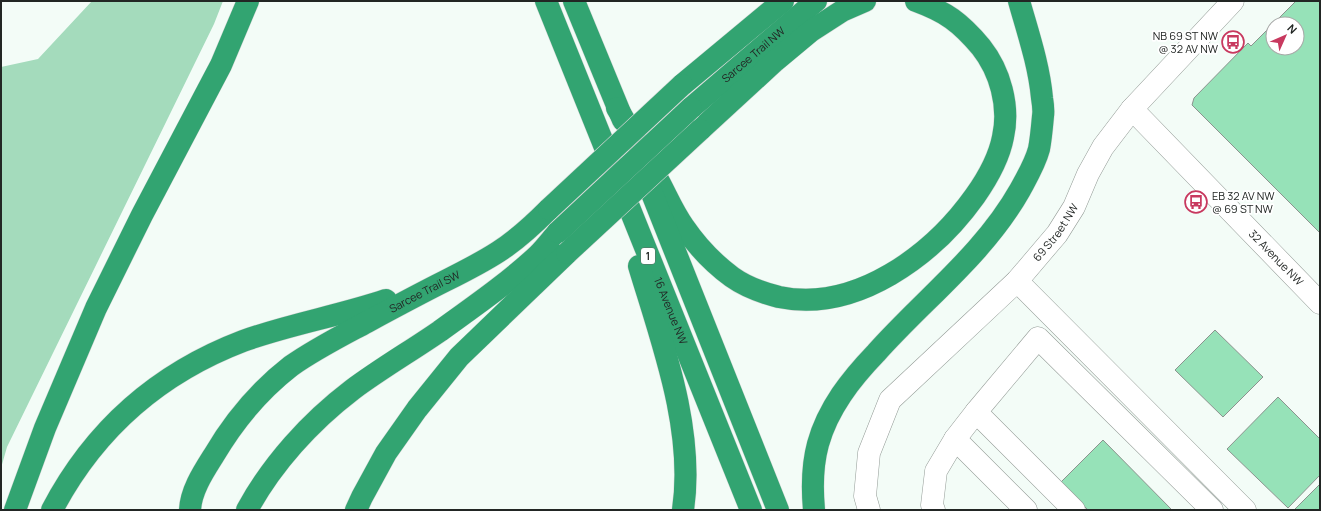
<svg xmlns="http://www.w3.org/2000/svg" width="1321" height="511" font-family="Manrope,sans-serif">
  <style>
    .green { fill: #a4dbbc }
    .building { fill: #96e2b8; stroke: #8b938e }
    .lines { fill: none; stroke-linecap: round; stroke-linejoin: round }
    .minor-casing { stroke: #939b96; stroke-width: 23 }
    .highway-casing { stroke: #d7d8d8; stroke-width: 23 }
    .minor { stroke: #fff; stroke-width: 22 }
    .highway { stroke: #32a471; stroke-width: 22 }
    .highway-bridge-casing { stroke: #d7d8d8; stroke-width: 23; stroke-linecap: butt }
    .highway-bridge { stroke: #32a471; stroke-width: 22 }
    .labels { text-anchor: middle; stroke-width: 3.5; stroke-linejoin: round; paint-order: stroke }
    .shield { fill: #fff; stroke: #646766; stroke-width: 1 }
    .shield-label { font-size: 10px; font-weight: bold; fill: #222624 }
    .poi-label { font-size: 11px; fill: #222624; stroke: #fff; text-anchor: end }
    .street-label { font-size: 11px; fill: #222624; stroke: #fff }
  </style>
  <rect width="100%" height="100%" fill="#f3fcf7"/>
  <polygon class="green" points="92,1 223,1 214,24 7,447 1,468 1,67 38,59"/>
  <g class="building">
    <polygon points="1296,1 1320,1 1320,233 1192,105 1194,98 1248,43 1251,46 1273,24 1273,48 1297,48 1297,24 1273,24"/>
    <polygon points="1215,330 1263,377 1223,417 1175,370"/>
    <polygon points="1278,397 1320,439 1320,475 1288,508 1227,449"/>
    <polygon points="1103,440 1172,510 1088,510 1061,482"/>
    <polygon points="1320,484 1320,510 1294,510"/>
  </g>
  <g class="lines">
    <g class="minor-casing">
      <g id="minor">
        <path id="s1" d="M1132 109 1320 303"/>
        <polyline points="1017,281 1245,510"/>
        <polyline points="976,412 955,439 1026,510"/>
        <path id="s2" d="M869 510 865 496 869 453 890 400 1017 281 1057 234 1074 207 1088 174 1103 147 1132 109 1233 1"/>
        <polyline points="934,510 932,505 936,471 955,439"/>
        <polyline points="1074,510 976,412 1038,338 1212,510"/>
      </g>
    </g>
    <g class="highway-casing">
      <g id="highway">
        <path id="s3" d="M546 1 751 510"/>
        <polyline points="574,1 623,120"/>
        <polyline points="682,85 783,1"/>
        <path d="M617 108C631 131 644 155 657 178 666 194 673 212 684 227 697 246 713 263 732 277 746 287 763 293 779 297 856 313 933 255 975 196 987 179 999 158 1003 137 1010 106 1000 71 981 47 960 22 946 12 916 1"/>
        <path id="s4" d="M691 108 816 1"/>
        <polyline points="700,130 775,61 811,31 842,11 865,1"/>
        <polyline points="651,191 778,510"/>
        <path d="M639 266C662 342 695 430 683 510"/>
        <polyline points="15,510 45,428 96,308 142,215 221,65 248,1"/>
        <path d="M52 510C94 430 159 373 243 341 290 324 339 316 386 300"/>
        <path id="s5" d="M190 510C191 490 204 471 214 455 234 421 260 390 291 366 315 349 341 336 367 322 393 308 419 294 445 281 463 272 481 263 498 252 517 240 533 225 549 209"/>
        <path d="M247 510C272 464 310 422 352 390 380 369 411 351 440 331 473 307 508 283 538 255 545 248 551 240 558 232"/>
        <polyline points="356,510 362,497 386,453 417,409 459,357 567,253"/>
        <path d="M814 510C812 488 812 466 818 444 828 408 851 379 876 353 924 299 984 254 1020 190 1027 177 1035 164 1039 149 1041 139 1042 127 1043 116 1044 110 1043 104 1042 98 1039 65 1028 33 1019 1"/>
      </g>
    </g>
    <use href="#minor" class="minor"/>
    <use href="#highway" class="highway"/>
    <g class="highway-bridge-casing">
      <g id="highway-bridge">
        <polyline points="549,209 682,85"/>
        <polyline points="558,232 691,108"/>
        <polyline points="567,253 700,130"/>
      </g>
    </g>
    <use href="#highway-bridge" class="highway-bridge"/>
  </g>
  <defs>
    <g id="bus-ring" transform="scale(1.15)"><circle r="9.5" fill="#fff" stroke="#c8395f" stroke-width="1.5"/><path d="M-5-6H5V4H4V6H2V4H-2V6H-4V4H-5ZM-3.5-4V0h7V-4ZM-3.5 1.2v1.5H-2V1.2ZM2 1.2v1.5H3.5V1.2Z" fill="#c8395f"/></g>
  </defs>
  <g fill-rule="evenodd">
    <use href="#bus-ring" x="1233" y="42"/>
    <use href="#bus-ring" x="1196" y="202"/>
  </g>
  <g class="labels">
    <rect class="shield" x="641" y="248" width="14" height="16" rx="3"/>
    <g class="shield-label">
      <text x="648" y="260">1</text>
    </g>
    <g class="poi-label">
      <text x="1218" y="40">NB 69 ST NW<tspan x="1218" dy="13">@ 32 AV NW</tspan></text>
      <text x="1212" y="200" text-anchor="start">EB 32 AV NW<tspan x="1212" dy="13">@ 69 ST NW</tspan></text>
    </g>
    <g class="street-label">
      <text dy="4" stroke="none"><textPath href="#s4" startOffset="82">Sarcee Trail NW</textPath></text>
      <text dy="4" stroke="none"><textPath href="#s2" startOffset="351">69 Street NW</textPath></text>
      <text dy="4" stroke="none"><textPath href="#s1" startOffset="207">32 Avenue NW</textPath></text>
      <text dy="4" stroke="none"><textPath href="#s5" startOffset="332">Sarcee Trail SW</textPath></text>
      <text dy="4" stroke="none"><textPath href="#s3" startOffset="334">16 Avenue NW</textPath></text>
    </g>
  </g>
  <rect width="1321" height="511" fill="none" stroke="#222624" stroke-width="4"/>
  <g transform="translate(1285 36) rotate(45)"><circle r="19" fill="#ffffff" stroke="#a7a8a7"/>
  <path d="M0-3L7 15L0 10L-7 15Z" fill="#c8395f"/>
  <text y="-6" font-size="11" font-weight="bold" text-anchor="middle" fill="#222624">N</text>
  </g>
</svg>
